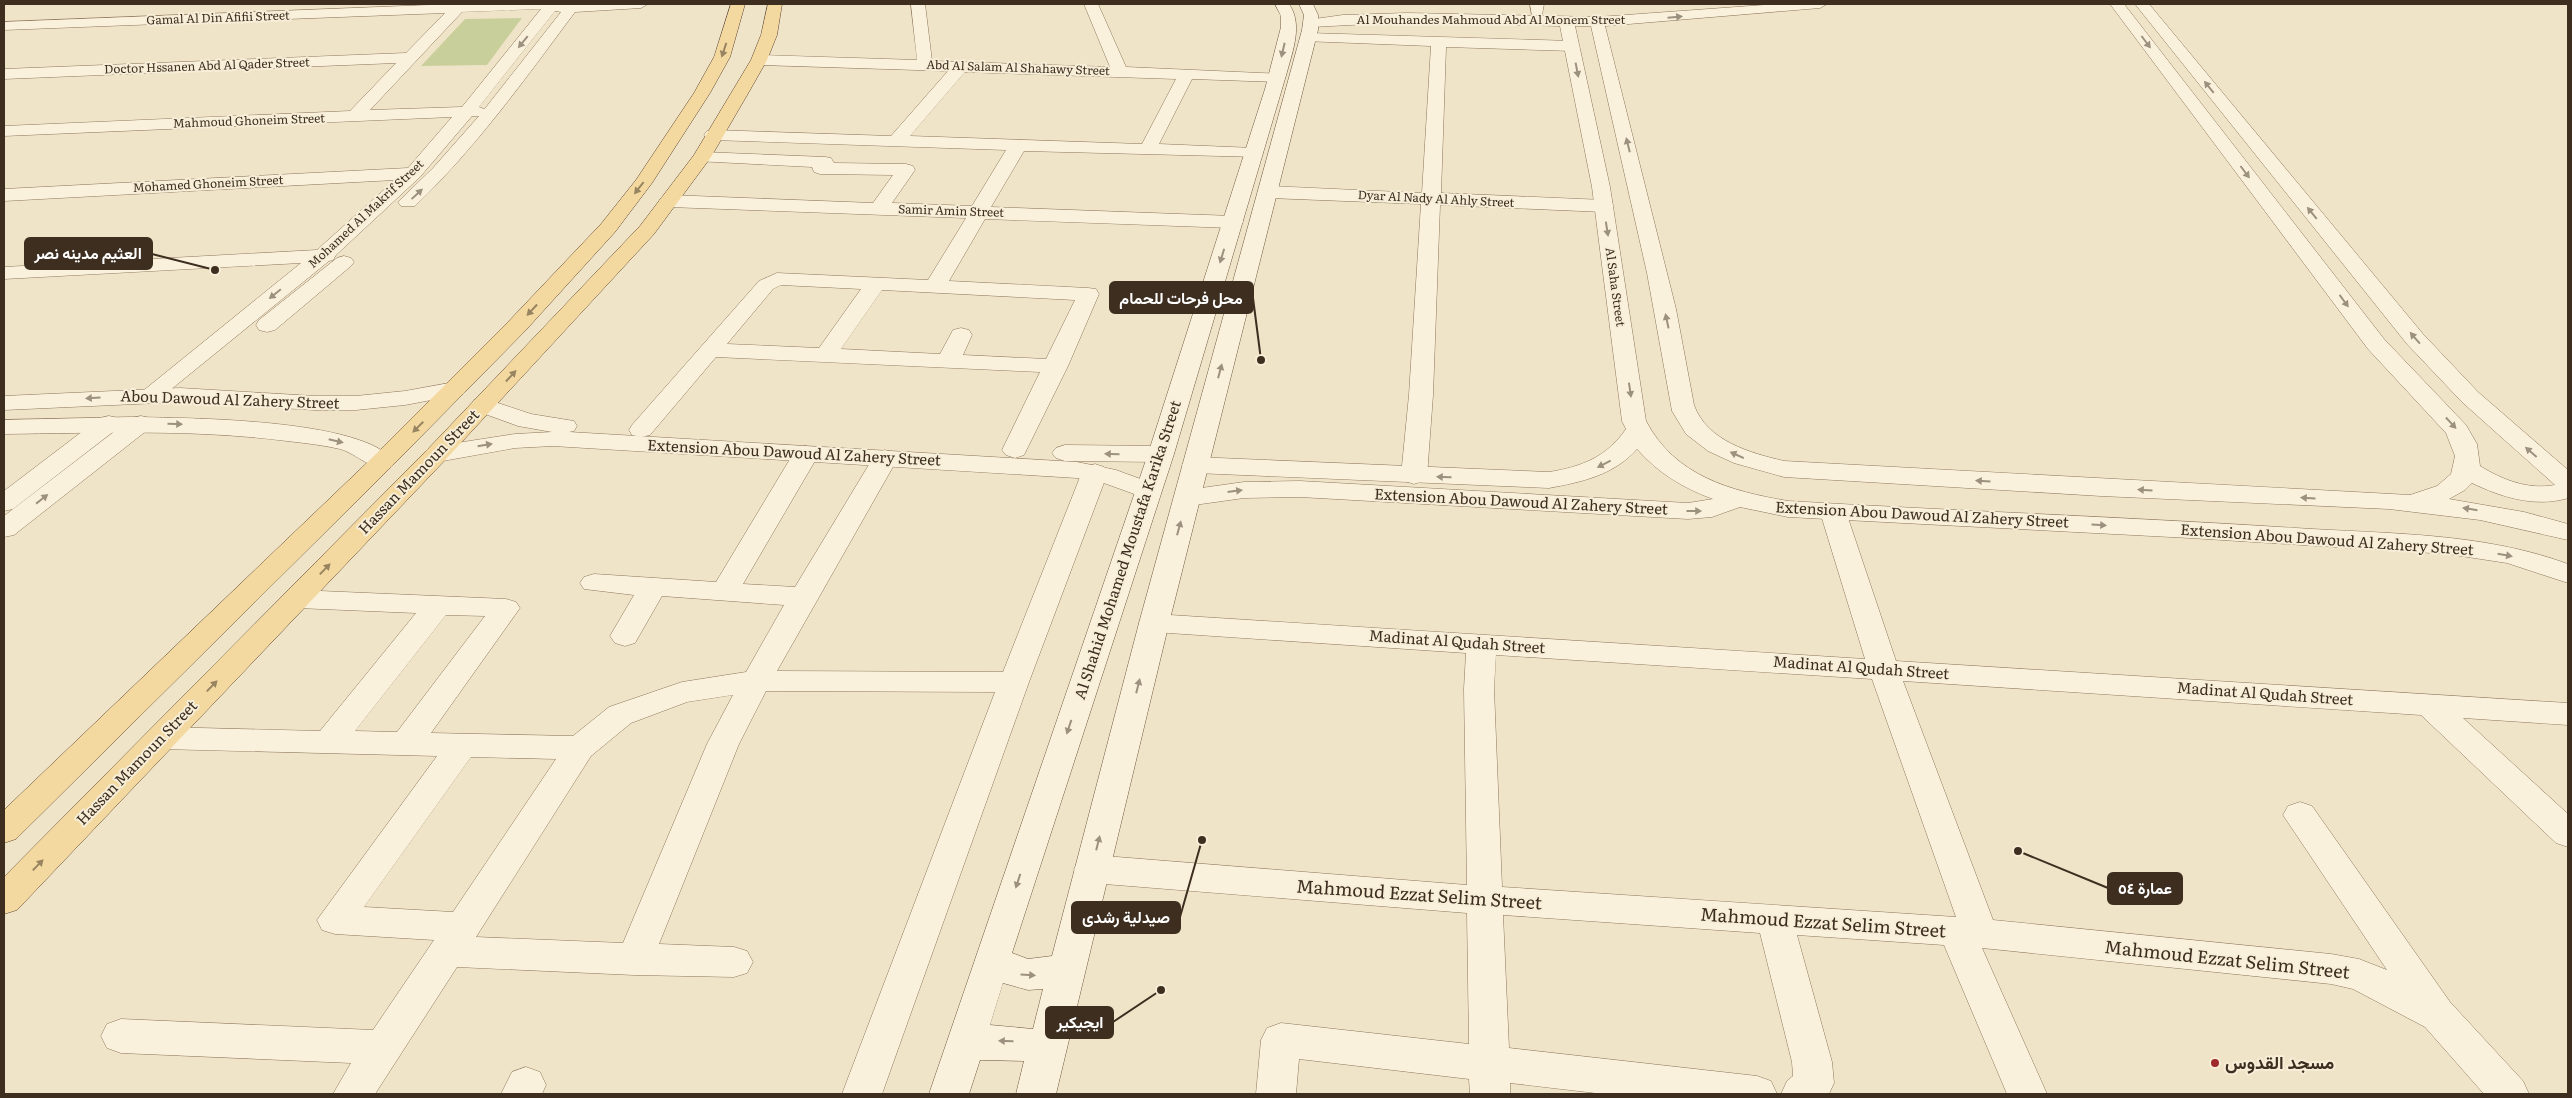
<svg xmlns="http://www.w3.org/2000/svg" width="2572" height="1098" font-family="Literata,Vazirmatn,serif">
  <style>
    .green { fill: #c9cf9b }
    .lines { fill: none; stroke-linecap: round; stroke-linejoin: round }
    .minor-casing { stroke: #8d765c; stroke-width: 1 }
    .tertiary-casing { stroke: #8d765c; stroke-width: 1 }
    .secondary-casing { stroke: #6f573f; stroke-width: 1 }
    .primary-casing { stroke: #5b4430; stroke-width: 1 }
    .minor { fill: #faf1dc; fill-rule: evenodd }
    .tertiary { fill: #faf1dc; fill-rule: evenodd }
    .secondary { fill: #faf1dc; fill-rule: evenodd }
    .primary { fill: #f3d9a0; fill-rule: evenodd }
    .oneway { fill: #9c907e }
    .oneway2 { fill: #988460 }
    .poi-dot { fill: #9e2a2b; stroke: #f7eed8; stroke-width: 2 }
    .labels { text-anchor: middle; stroke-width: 4; stroke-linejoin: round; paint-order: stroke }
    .far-street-label { font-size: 12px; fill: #3d2e20; stroke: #f7eed8 }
    .street-label { font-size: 15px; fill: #3d2e20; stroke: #f7eed8 }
    .near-street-label { font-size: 18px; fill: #3d2e20; stroke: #f7eed8 }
    .near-poi-label { font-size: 18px; font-weight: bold; fill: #3d2e20; stroke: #f7eed8; text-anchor: start }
    .leader { fill: none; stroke: #3d2e20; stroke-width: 2 }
    .callout-dot { fill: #3d2e20; stroke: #f7eed8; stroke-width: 2 }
    .callout { fill: #3d2e20; stroke: #3d2e20; stroke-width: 2 }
    .callout-label { font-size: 16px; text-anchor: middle; font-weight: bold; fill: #fff }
  </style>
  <rect width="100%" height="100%" fill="#f0e4c8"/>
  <polygon class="green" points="522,18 487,65 421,66 465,19"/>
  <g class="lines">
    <g class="minor-casing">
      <g id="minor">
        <path d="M454 4H648L641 8 575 12C525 79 476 148 415 206H401L398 202 433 168 479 116H472L420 177 336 255 333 260 329 261 158 400 150 402 142 400 138 395 301 263 4 279V267L317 250 395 180 4 201V189L408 168 452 117 4 136V126L350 111 396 63 4 79V69L406 53 445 13 4 30V22ZM541 9 462 107 370 110 462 12ZM555 11 561 12 487 106 484 109 479 107Z"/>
        <path d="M911 4H925L932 61 1110 67 1084 4H1098L1126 67 1283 74 1285 77 1277 82 1192 79 1159 144 1254 148 1260 149 1263 153 1260 157 1024 151 991 207 1233 216 1240 218 1243 222 1240 226 1233 228 985 219 949 281 1088 288 1096 289 1099 294 1068 366 1024 455 1015 458 1006 455 1002 450 1040 372 716 357 650 435 641 437 632 435 629 430 632 425 759 281 777 273 928 280 966 218 669 207 662 205 659 201 662 197 669 195 873 203 893 175 820 174 814 172 812 167 696 161 693 157 696 153 702 152 825 157 831 158 834 163 906 164 913 166 915 170 892 203 972 206 1006 150 713 140 707 139 704 135 707 131 713 130 891 136 948 71 759 65 751 60 759 55 917 60ZM965 72 1176 79 1142 144 910 136ZM781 285 861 289 819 348 727 344 773 289ZM882 290 1075 300 1046 359 963 355 972 335 969 330 961 328 953 330 940 354 841 349Z"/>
        <polygon points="1530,4 1544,4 1542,15 1532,15"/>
        <polygon points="1308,33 1572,41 1580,46 1572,51 1446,47 1441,193 1604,200 1611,202 1614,206 1611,210 1604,212 1440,205 1433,395 1427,476 1423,481 1414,484 1405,481 1401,476 1409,395 1421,204 1268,198 1261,196 1259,192 1261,188 1268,186 1422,193 1431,46 1303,41 1300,38"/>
        <polygon points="344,256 351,258 354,262 351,266 275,330 267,332 259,330 256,325 259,320 337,258"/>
        <polygon points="109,416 118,418 121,423 118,428 13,509 4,511 4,491 100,418"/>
        <polygon points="141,416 150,418 153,423 150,428 14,535 4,537 4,516 132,418"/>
        <path d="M806 446 815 449 819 454 743 584 795 587 876 453 885 450 894 453 898 458 777 671 1003 672 1082 472 1086 467 1095 464 1104 467 1108 472 1029 682 882 1094H842L995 692 766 691 739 744 659 944 734 947 747 951 753 962 747 973 734 977 634 975 457 967 375 1094H333L351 1063 121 1053 107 1048 101 1036 107 1024 121 1019 373 1030 434 940 335 934 322 930 317 920 437 756 161 749 150 746 145 738 150 730 161 727 320 731 416 613 297 608 287 605 283 599 287 593 297 590 506 599 516 602 520 608 431 733 573 736 609 707 682 682 746 672 784 605 662 596 635 643 625 646 615 643 610 636 634 595 584 589 580 583 584 577 594 574 716 582 793 454 797 449ZM446 615 485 616 397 732 355 731ZM733 695 707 744 623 943 476 937 591 756 631 723 687 702ZM471 757 556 759 453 912 364 907Z"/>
        <path d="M1833 504 1842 506 1846 512 1896 661 2568 703V725L2463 718 2568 814V847L2556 843 2421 715 1903 681 1993 920 2331 954 2359 959 2387 970 2283 815 2288 806 2300 802 2312 806 2450 1002 2523 1081 2529 1094H2484L2425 1027 2353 989 2331 984 1982 948 2047 1094H2007L1944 945 1797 935 1832 1062 1834 1083 1829 1094H1781L1787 1081 1793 1076 1792 1062 1760 933 1503 915 1509 1048 1757 1076 1771 1081 1777 1094H1604L1510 1083V1094H1470L1469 1079 1299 1059 1296 1094H1256L1261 1040 1267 1028 1281 1023 1469 1044 1467 913 1092 883 1080 879 1074 869 1080 859 1092 855 1467 885 1464 689 1466 653 1154 632 1144 630 1139 623 1144 616 1154 614 1865 659 1820 512 1824 506ZM1496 655 1872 679 1956 917 1502 887 1494 689Z"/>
        <polygon points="526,1067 540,1072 546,1085 542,1094 501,1094 512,1072"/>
      </g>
    </g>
    <g class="tertiary-casing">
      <g id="tertiary">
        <path d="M1778 4H1827L1820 8 1605 26 1676 309 1694 405C1707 441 1750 453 1784 461L2410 495 2437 486 2451 474 2455 456 2446 433 2368 349 2110 4H2124L2384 339 2466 425 2477 444 2480 466C2503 480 2528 490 2555 485L2462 402 2407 344 2135 4H2149L2423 334 2478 392 2568 470V498L2565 499C2533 507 2501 497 2472 483L2465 490 2449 499 2524 512 2568 524V540L2480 520 2389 509 2101 496 1784 477 1734 463 1708 451 1686 434 1672 411 1647 273 1591 26H1575L1610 187 1646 421C1675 476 1730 491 1788 501 1957 511 2127 517 2296 528 2387 534 2481 532 2568 564V583L2507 563 2448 554 2190 538 1788 517 1740 507 1712 517 1688 519 1300 497 1244 498 1187 506 1178 504 1174 498 1178 492 1187 490 1244 482 1300 481 1688 503 1713 499C1683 488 1658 473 1637 449 1614 475 1582 482 1549 488L1195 473 1186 470 1182 465 1186 460 1195 457 1549 472C1581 467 1607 457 1626 429L1622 421 1592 187 1560 26 1407 22 1312 27 1307 26 1305 23 1307 20 1343 15 1407 13 1598 17Z"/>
        <polygon points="455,382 463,384 467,389 463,394 405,405 356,410 315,410 180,402 4,410 4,396 180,388 315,396 356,396 405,391"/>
        <polygon points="483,398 531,414 574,421 577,426 574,431 569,432 1077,462 1116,470 1157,485 1161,491 1157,497 1148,499 1101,482 1077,478 553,446 515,448 437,462 428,459 424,454 428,449 437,446 515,434 552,432 518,426 474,410 471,405 474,400"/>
        <path d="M131 417C184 418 364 418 395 462L391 467C371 472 358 454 340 449 323 445 304 443 287 441 193 429 99 433 4 434V420Z"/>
        <polygon points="1065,445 1161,446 1170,449 1174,454 1170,459 1161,462 1065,461 1056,458 1052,453 1056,448"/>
      </g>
    </g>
    <g class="secondary-casing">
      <path id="secondary" d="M1275 4H1289C1303 24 1293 50 1287 72L1174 454 1012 953 1028 959 1052 956 1139 623 1302 30 1304 15 1299 4H1313L1318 15V30L1169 623 1056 1094H1016L1024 1061 980 1060 969 1094H929L1148 454 1265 89 1281 27V16ZM1003 983 1028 990 1043 989 1033 1029 990 1025Z"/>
    </g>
    <g class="primary-casing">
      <g id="primary">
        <polygon points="731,4 745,4 730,57 710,93 652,183 615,232 525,331 391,467 16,839 4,843 4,810 373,457 509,321 601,224 636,180 694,93 714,57"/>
        <polygon points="768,4 782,4 777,35 767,60 750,90 711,157 654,234 446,459 17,910 4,914 4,877 428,449 640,226 694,155 751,60 761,35"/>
      </g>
    </g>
    <use href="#minor" class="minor"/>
    <use href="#tertiary" class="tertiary"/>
    <use href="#secondary" class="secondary"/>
    <use href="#primary" class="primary"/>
  </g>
  <defs><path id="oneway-solid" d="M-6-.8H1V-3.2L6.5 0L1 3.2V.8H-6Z" transform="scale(1.25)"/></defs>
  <g class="oneway">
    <use href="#oneway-solid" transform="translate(1675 17) rotate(-5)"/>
    <use href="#oneway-solid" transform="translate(523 42) rotate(129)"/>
    <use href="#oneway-solid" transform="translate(2146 42) rotate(53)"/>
    <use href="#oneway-solid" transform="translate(1283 50) rotate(103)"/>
    <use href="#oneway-solid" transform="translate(1577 70) rotate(79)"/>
    <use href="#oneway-solid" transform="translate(2209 87) rotate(-129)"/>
    <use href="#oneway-solid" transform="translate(1628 145) rotate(-104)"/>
    <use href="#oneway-solid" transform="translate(2245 172) rotate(53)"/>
    <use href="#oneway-solid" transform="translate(417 194) rotate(-43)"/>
    <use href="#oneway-solid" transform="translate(2312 213) rotate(-129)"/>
    <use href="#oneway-solid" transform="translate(1607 229) rotate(81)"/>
    <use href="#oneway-solid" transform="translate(1222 256) rotate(107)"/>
    <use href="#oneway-solid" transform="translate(275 294) rotate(141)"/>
    <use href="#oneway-solid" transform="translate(2344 301) rotate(54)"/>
    <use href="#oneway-solid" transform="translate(1667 321) rotate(-102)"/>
    <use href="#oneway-solid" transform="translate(2415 338) rotate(-131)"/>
    <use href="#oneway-solid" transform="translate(1220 371) rotate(-75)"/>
    <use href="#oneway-solid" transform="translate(1630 390) rotate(82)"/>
    <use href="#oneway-solid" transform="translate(93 398) rotate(177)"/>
    <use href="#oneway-solid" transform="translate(2451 423) rotate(47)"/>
    <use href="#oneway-solid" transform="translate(175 424) rotate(2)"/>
    <use href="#oneway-solid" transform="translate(336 441) rotate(13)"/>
    <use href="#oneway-solid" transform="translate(485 445) rotate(-9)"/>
    <use href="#oneway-solid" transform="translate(2531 452) rotate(-139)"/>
    <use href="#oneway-solid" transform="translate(1112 454) rotate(-179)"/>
    <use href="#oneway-solid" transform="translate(1737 455) rotate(-156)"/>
    <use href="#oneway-solid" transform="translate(1604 464) rotate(153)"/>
    <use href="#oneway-solid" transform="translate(1444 477) rotate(-178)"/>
    <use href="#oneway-solid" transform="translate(1983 481) rotate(-177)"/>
    <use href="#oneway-solid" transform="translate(2145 490) rotate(-177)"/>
    <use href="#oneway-solid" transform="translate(1235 491) rotate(-7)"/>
    <use href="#oneway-solid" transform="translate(2308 498) rotate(-177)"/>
    <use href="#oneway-solid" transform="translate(42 499) rotate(-38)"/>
    <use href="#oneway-solid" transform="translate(2470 509) rotate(-171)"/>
    <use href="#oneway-solid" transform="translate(1694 511)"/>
    <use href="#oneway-solid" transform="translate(2099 525) rotate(3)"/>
    <use href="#oneway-solid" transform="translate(1179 528) rotate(-75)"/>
    <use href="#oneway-solid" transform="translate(2505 555) rotate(10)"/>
    <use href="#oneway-solid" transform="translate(1138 686) rotate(-76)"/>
    <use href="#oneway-solid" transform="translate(1069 727) rotate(108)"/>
    <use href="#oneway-solid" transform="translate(1098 843) rotate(-76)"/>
    <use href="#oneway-solid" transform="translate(1018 881) rotate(108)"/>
    <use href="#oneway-solid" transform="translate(1028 975) rotate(4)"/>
    <use href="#oneway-solid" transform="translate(1006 1041) rotate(-178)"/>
  </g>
  <g class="oneway2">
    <use href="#oneway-solid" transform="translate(724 50) rotate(108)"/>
    <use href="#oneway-solid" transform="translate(639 188) rotate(128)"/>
    <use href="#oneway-solid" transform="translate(532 310) rotate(133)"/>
    <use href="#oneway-solid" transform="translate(511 376) rotate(-47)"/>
    <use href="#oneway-solid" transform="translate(418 427) rotate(135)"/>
    <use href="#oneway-solid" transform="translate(325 569) rotate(-46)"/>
    <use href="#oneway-solid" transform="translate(212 686) rotate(-46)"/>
    <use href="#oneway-solid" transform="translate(38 865) rotate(-46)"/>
  </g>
  <circle class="poi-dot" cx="2215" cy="1063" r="5"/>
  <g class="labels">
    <g class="far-street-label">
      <text transform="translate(218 18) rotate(-2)" y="4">Gamal Al Din Afifii Street</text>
      <text x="1491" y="24">Al Mouhandes Mahmoud Abd Al Monem Street</text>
      <text transform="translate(207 66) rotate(-2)" y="4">Doctor Hssanen Abd Al Qader Street</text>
      <text transform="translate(1018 68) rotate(2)" y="4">Abd Al Salam Al Shahawy Street</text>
      <text transform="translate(249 121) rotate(-2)" y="4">Mahmoud Ghoneim Street</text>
      <text transform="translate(208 184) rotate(-3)" y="4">Mohamed Ghoneim Street</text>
      <text transform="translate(1436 199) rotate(3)" y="4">Dyar Al Nady Al Ahly Street</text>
      <text transform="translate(951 211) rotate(2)" y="4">Samir Amin Street</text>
      <text transform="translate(366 214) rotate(-43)" y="4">Mohamed Al Makrif Street</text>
      <text transform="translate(1615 287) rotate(82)" y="4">Al Saha Street</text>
    </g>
    <g class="street-label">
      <text transform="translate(230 400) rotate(2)" y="5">Abou Dawoud Al Zahery Street</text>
      <text transform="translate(794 453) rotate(3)" y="5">Extension Abou Dawoud Al Zahery Street</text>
      <text transform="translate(419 472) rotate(-46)" y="5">Hassan Mamoun Street</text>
      <text transform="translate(1521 502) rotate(3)" y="5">Extension Abou Dawoud Al Zahery Street</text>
      <text transform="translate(1922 515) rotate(3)" y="5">Extension Abou Dawoud Al Zahery Street</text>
      <text transform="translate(2327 540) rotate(4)" y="5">Extension Abou Dawoud Al Zahery Street</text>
      <text transform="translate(1128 550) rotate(-72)" y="5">Al Shahid Mohamed Moustafa Karika Street</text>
      <text transform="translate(1457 642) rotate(4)" y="5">Madinat Al Qudah Street</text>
      <text transform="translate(1861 668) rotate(4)" y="5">Madinat Al Qudah Street</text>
      <text transform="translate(2265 694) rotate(4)" y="5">Madinat Al Qudah Street</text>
      <text transform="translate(137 763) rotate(-46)" y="5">Hassan Mamoun Street</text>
    </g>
    <g class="near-street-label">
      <text transform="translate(1419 895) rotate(4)" y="6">Mahmoud Ezzat Selim Street</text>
      <text transform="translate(1823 923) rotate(4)" y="6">Mahmoud Ezzat Selim Street</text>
      <text transform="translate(2227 960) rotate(6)" y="6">Mahmoud Ezzat Selim Street</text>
    </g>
    <g class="near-poi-label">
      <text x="2225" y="1069">مسجد القدوس</text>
    </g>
  </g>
  <path class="leader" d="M215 270L152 254M1261 360L1253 298M2018 851L2108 888M1202 840L1180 917M1161 990L1113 1022"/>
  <g class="callout-dot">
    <circle cx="215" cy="270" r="5"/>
    <circle cx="1261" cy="360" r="5"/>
    <circle cx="2018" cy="851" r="5"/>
    <circle cx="1202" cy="840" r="5"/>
    <circle cx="1161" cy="990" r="5"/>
  </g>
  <g class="callout">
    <rect x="25" y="238" width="127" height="31" rx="5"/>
    <rect x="1110" y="282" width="143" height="31" rx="5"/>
    <rect x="2108" y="873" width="74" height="31" rx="5"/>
    <rect x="1072" y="902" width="108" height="31" rx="5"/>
    <rect x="1046" y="1007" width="67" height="31" rx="5"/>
  </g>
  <g class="callout-label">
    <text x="88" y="259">العثيم مدينه نصر</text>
    <text x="1181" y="304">محل فرحات للحمام</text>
    <text x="2145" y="894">عمارة ٥٤</text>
    <text x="1126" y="923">صيدلية رشدى</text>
    <text x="1080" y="1028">ايجيكير</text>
  </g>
  <rect width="2572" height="1098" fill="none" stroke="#3d2e20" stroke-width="10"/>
</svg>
